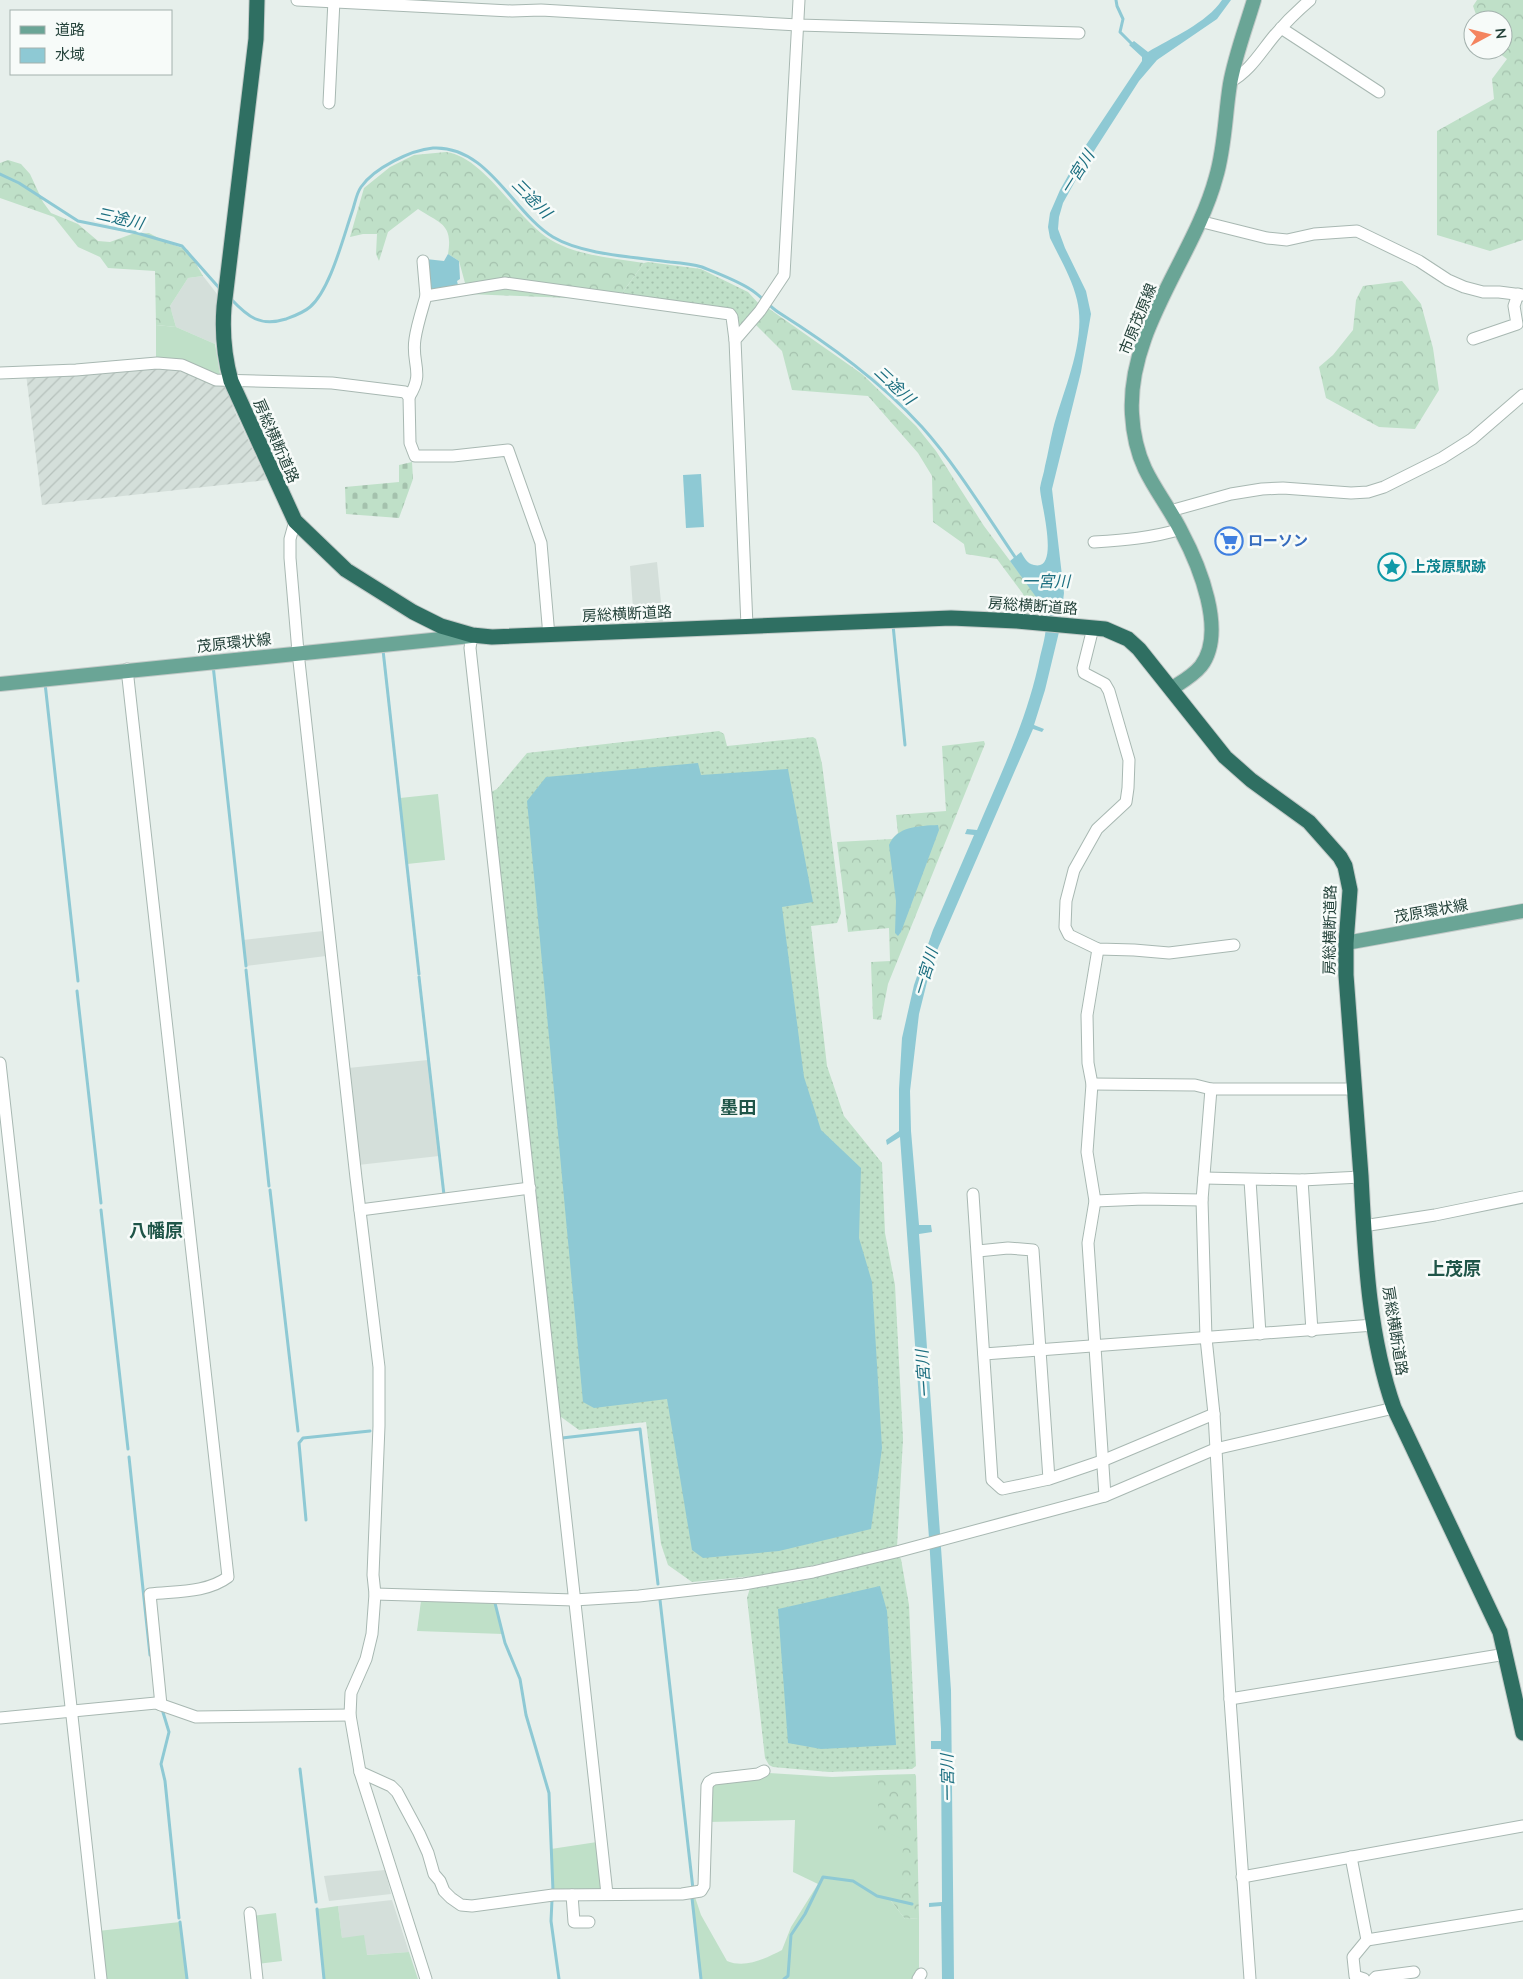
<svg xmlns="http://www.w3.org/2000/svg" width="1523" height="1979" font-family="Lato,'Noto Sans JP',sans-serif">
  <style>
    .built { fill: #d4dfda }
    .industrial { fill: url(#industrial-furrows) }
    .grass { fill: url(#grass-dots) }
    .forest { fill: url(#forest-crowns) }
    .cemetery { fill: url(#cemetery-stones) }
    .garden { fill: #bfe0c8 }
    .water { fill: #8ec9d4 }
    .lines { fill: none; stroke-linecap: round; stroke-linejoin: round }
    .stream { stroke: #8ec9d4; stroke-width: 3 }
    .minor-casing { stroke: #a8b8b2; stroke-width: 13 }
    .major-casing { stroke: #c2cac8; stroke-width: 16 }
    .highway-casing { stroke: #c2cac8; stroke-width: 17 }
    .minor { stroke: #fff; stroke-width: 11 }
    .major { stroke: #6aa596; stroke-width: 14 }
    .highway { stroke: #2f6f62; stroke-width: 15 }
    .labels { text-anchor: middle; stroke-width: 5; stroke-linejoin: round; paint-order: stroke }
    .street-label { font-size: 15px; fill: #24423a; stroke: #f7fbf9 }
    .shop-label { font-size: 15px; font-weight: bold; fill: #366cbe; stroke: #f7fbf9; text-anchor: start }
    .culture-label { font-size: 15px; font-weight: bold; fill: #0d838f; stroke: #f7fbf9; text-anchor: start }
    .water-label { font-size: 16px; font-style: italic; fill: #1c6f80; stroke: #f7fbf9 }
    .quarter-label { font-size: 18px; font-weight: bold; fill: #1f5548; stroke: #f7fbf9 }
  </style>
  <defs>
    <pattern id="industrial-furrows" width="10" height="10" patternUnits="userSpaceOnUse" patternTransform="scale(1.25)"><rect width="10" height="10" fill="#d4dfda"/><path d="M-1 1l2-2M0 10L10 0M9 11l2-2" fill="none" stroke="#b6c1bc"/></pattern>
    <pattern id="grass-dots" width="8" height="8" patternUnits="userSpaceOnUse" patternTransform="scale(1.25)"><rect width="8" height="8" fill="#bfe0c8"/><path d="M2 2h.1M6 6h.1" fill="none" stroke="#a4c1ad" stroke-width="1.8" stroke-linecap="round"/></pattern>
    <pattern id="forest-crowns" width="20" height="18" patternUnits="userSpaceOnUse" patternTransform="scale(1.25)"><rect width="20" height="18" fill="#bfe0c8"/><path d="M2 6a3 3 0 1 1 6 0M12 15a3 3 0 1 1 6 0" fill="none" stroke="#a4c1ad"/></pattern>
    <pattern id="cemetery-stones" width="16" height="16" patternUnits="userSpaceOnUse" patternTransform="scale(1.25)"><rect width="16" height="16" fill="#bfe0c8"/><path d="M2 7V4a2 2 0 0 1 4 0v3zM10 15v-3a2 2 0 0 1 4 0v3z" fill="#a4c1ad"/></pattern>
  </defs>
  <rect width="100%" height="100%" fill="#e6efeb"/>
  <g class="built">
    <polygon points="203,276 217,294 215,344 176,327 170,306 188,278"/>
    <polygon points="657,562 663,622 634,623 630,566"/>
    <polygon points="323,931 326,956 246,966 243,940"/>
    <polygon points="428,1060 439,1156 358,1165 348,1068"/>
    <polygon points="385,1870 391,1894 329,1901 324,1876"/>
    <polygon points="392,1900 409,1952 366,1955 342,1938 338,1906"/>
  </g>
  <polygon class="industrial" points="153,368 182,369 226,387 235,412 267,480 42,505 26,374"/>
  <g class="grass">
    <polygon points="648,262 701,269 748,292 760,305 738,334 734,315 620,296 644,263"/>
    <polygon points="719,731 724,734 727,746 813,737 816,739 822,764 841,913 837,923 811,926 827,1066 844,1116 882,1163 885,1233 895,1285 903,1439 897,1547 774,1574 692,1582 668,1565 661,1544 646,1422 579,1430 557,1414 489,793 497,789 527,753"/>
    <polygon points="898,1555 901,1559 909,1605 916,1766 912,1769 829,1772 773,1767 769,1765 765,1758 747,1598 750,1588 801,1581"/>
  </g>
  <g class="forest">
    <polygon points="1477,0 1523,0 1523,240 1490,251 1437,235 1437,131 1494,99 1492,79 1507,59 1495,50 1503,50 1503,20 1478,20 1473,6"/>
    <path d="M446 152C485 157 516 219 551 240 578 256 613 258 644 263L617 300 468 294 459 261 448 254C453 224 441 224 418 209L388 232 379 261 376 254 377 234H363L350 237 364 188 390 167 414 155Z"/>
    <polygon points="8,160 21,164 30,174 43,202 51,213 78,224 98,241 110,242 132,234 149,233 168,243 188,250 203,276 188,278 170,306 176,327 156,325 155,271 108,268 100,257 78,247 54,217 0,198 0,163"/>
    <polygon points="1402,281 1421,304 1433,348 1439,390 1415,429 1379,427 1326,398 1319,367 1333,355 1353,330 1356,300 1363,286"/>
    <polygon points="768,308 862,374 916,426 936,451 984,526 1040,601 1047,616 1026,615 1023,594 997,559 966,554 964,544 933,522 932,476 918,453 868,396 792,390 782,351 756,325"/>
    <polygon points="984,741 985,744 888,984 881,1020 873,1019 871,962 890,961 889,928 848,932 837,842 892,839 898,833 896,815 946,811 942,746"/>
    <polygon points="915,1774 916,1776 919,1918 905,1919 891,1901 878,1829 878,1775"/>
  </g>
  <polygon class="cemetery" points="412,462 413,479 399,518 346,514 345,487 399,482 399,465"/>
  <g class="garden">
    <polygon points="156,325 176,327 215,344 221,380 156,359"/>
    <polygon points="438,794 445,860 407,864 400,798"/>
    <polygon points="421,1601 495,1603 503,1634 417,1631"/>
    <path d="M769 1773 832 1777 878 1775V1829L903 1839 902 1890 891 1901 905 1919 919 1918V1973L915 1979H701L692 1898 695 1897 701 1915 727 1961C746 1969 766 1958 782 1950L791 1927 818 1884 793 1872 795 1820 708 1822 710 1783 756 1777Z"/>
    <polygon points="597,1842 603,1892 553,1891 551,1849"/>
    <polygon points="338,1906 342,1938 364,1935 367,1955 409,1952 418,1979 324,1979 317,1909"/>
    <polygon points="276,1913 282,1961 257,1964 252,1916"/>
    <polygon points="180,1922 187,1979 103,1979 98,1931"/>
  </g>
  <g class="water">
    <path d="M1222 0H1231L1217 19 1157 60 1139 81 1078 176 1063 203 1059 217 1058 229 1065 248 1086 291 1091 314 1081 372 1052 489 1064 593 1059 632 1045 690 1034 725 1044 729 1042 732 1033 729 932 962 919 1014 910 1091 911 1131 919 1225H931L932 1232 919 1234 951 1690 954 1979H942L941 1906 929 1907V1903L942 1902 941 1749H931V1741H941V1729L929 1538 900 1137 887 1145 886 1140 899 1131V1089L902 1038 914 985 933 930 974 835 965 834 967 829 977 830C1001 773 1028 718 1040 657 1044 641 1049 625 1044 608L1010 561 1021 552C1024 557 1027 564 1034 565 1061 572 1040 501 1040 488 1041 481 1044 473 1045 466 1048 454 1050 441 1053 429 1063 390 1087 341 1077 300 1072 278 1059 257 1050 238L1048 227 1050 213 1060 190 1082 151 1142 61V57L1129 45 1134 41 1148 52C1171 38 1207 23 1222 0Z"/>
    <polygon points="448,254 459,261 460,279 457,281 459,289 428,291 426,259 444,261"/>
    <polygon points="701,474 704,527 686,528 683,475"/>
    <polygon points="698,763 701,775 788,769 813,902 782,907 804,1077 821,1130 861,1168 859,1238 872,1282 882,1448 871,1529 779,1551 703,1558 692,1550 667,1399 594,1408 583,1402 527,801 546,777"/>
    <path d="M938 825 939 830 901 932 898 936 895 933 896 901 889 845C897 826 919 826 938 825Z"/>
    <polygon points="880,1586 887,1611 896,1745 821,1749 788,1743 778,1609"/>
  </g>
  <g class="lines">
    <g class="stream">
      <polyline points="1116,0 1117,6 1123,19 1120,32 1133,45"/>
      <polyline points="0,174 19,183 78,221 137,233 182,246 221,290"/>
      <path d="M231 299C248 317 260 327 286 319 294 316 303 313 310 307 330 290 343 238 352 212 355 204 356 194 361 187 374 168 411 150 433 148 488 145 513 213 553 237 583 255 636 257 670 262 681 263 692 264 702 267 717 273 736 280 750 289 760 295 768 305 778 312 830 345 880 381 922 427 957 466 987 516 1017 560"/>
      <polyline points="893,625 905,745"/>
      <polyline points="383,650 419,974"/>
      <polyline points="213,665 246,966"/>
      <polyline points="45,683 78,981"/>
      <polyline points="246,970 269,1186"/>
      <polyline points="419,977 444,1195"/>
      <polyline points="77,991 101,1203"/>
      <polyline points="270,1190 298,1431"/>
      <polyline points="101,1210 128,1449"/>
      <polyline points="562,1440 562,1438 640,1429 658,1584"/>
      <polyline points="129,1457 150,1655"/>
      <polyline points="306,1520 299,1443 303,1438 370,1431"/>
      <polyline points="660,1600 693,1889"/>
      <polyline points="495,1603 505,1643 520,1679 526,1715 549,1793 553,1891"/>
      <polyline points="162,1709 169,1732 161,1764 165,1781 179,1918"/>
      <polyline points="300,1769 316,1902"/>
      <polyline points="692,1898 701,1979"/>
      <polyline points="552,1900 551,1921 559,1979"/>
      <polyline points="317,1909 324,1979"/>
      <polyline points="180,1922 187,1979"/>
      <polyline points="784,1979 788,1976 791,1935 805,1914 823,1877 853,1881 877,1896 912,1904"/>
    </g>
    <g class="minor-casing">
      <g id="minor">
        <polyline points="297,0 512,11 541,10 798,25 1079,33"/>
        <polyline points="1281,28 1379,92"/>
        <path d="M1230 82C1250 71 1260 53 1274 36 1285 23 1297 11 1310 0"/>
        <polyline points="329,103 334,0"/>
        <polyline points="1199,221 1267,238 1287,240 1314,234 1357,231 1419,261 1448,280 1464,287 1483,292 1499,292 1523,295"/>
        <polyline points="423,261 426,296"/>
        <polyline points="1473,339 1517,324 1514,306 1518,294"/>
        <polyline points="0,373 76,370 157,363 182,365 216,380 332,383 405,392 409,397 410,443 415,456 453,456 508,450 541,543 549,636"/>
        <path d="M409 397C425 372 411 364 415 339 417 325 422 310 426 296L505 283 730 314 732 317 735 340"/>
        <polyline points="1170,511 1231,494 1262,489 1283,488 1351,493 1368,492 1384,487 1442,458 1472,439 1523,395"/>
        <polyline points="295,521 290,539 290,558 298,652 356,1178 379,1367 379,1426 373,1575 375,1594 372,1634 366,1659 351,1693 350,1715 360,1772 426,1979"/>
        <path d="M1094 542C1124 540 1152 538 1181 529"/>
        <polyline points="747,626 735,340 760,311 784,275 799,0"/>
        <polyline points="1093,628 1083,668 1084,673 1105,684 1109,691 1129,760 1128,788 1126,802 1097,829 1074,870 1066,901 1065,927 1069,935 1098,949 1134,950 1169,953 1234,945"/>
        <polyline points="472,635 470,648 607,1894"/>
        <path d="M127 669 228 1577C207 1593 175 1591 150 1594L161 1705"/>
        <polyline points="1098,949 1087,1015 1088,1063 1092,1084 1087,1152 1095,1201 1088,1243 1105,1496"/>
        <polyline points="0,1063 101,1979"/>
        <polyline points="1092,1084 1195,1085 1211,1089 1355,1089"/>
        <polyline points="1211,1089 1202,1200 1206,1338 1214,1414 1230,1699 1250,1979"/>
        <polyline points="1204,1178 1302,1180 1361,1177"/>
        <polyline points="1250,1180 1260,1334"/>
        <polyline points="1302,1180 1312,1331"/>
        <polyline points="973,1194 992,1480 1002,1489 1049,1479 1102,1461 1214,1414"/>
        <polyline points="1095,1201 1144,1199 1202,1200"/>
        <polyline points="360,1210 530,1188"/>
        <polyline points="1363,1226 1435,1215 1523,1197"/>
        <polyline points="978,1251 1008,1248 1033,1250 1049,1479"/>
        <polyline points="984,1354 1374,1325"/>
        <polyline points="375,1594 574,1600 639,1596 744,1584 813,1572 900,1551 1105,1496 1215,1449 1394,1408"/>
        <polyline points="1230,1699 1506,1654"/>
        <polyline points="0,1718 156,1703 196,1717 350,1715"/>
        <polyline points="360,1772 391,1786 397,1792 419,1833 428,1853 434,1874 440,1881 444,1891 451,1898 461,1905 472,1906 553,1895 682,1894 701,1891 704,1886 707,1786 709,1782 714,1779 758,1774 764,1771"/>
        <polyline points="1351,1857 1367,1940 1523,1915"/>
        <polyline points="1242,1877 1523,1826"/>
        <polyline points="572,1895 574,1922 589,1922"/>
        <polyline points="250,1913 257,1979"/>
        <polyline points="918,1979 921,1974"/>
        <polyline points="1364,1979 1355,1976 1353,1957 1367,1940"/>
        <polyline points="1374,1979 1376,1977 1414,1972"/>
      </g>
    </g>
    <g class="major-casing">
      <g id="major">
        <polyline points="0,684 471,636"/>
        <path d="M1171 689C1180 683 1193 676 1201 666 1227 632 1199 565 1181 531 1170 509 1155 490 1145 469 1137 452 1133 432 1132 414 1127 329 1195 256 1216 177 1225 147 1225 115 1230 84 1235 56 1246 27 1254 0"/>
        <polyline points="1346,943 1523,911"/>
      </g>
    </g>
    <g class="highway-casing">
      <path id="highway" d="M257 0 256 39 224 307C222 333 224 356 231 381L295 521 346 570 413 612 441 626 472 635 492 637 951 618 1017 621 1105 629 1128 639 1139 649 1225 757 1251 780 1309 822 1340 857 1345 866 1350 890 1346 943V975C1351 1042 1356 1109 1361 1176 1365 1253 1368 1334 1394 1408L1500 1632 1523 1733"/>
    </g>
    <use href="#minor" class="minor"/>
    <use href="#major" class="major"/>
    <use href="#highway" class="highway"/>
  </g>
  <defs>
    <g id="supermarket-ring" transform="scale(1.4375)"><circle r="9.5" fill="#f7fbf9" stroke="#3f7fe0" stroke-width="1.5"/><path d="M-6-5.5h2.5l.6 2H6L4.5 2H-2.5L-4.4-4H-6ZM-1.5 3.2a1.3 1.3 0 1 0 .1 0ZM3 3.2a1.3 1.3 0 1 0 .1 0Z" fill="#3f7fe0"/></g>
    <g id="sight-ring" transform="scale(1.4375)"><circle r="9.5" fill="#f7fbf9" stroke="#0f9aa8" stroke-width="1.5"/><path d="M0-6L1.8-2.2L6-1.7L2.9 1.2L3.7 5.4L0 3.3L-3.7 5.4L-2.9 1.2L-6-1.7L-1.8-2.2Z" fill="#0f9aa8"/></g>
  </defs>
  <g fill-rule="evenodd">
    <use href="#supermarket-ring" x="1229" y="541"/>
    <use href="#sight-ring" x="1392" y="567"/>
  </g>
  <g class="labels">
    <g class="street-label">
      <text transform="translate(1138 319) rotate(-68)" y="5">市原茂原線</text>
      <text transform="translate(276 441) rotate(66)" y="5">房総横断道路</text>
      <text transform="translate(1033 606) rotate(4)" y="5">房総横断道路</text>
      <text transform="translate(627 614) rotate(-3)" y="5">房総横断道路</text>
      <text transform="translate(234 643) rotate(-6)" y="5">茂原環状線</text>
      <text transform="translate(1431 911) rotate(-10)" y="5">茂原環状線</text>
      <text transform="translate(1330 930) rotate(-89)" y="5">房総横断道路</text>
      <text transform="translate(1395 1331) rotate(81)" y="5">房総横断道路</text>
    </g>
    <g class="shop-label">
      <text x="1248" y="546">ローソン</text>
    </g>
    <g class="culture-label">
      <text x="1411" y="572">上茂原駅跡</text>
    </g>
    <g class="water-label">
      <text transform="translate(1077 172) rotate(-58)" y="6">一宮川</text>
      <text transform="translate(532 198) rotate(45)" y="6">三途川</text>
      <text transform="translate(120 218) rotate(13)" y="6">三途川</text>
      <text transform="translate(895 385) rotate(43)" y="6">三途川</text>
      <text x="1046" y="587">一宮川</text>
      <text transform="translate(925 972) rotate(-73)" y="6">一宮川</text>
      <text transform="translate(923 1374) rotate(-94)" y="6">一宮川</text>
      <text transform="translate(947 1778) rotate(-91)" y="6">一宮川</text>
    </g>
    <g class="quarter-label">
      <text x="738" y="1114">墨田</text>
      <text x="156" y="1237">八幡原</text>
      <text x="1454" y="1275">上茂原</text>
    </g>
  </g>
  <rect x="10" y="10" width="162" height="65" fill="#f7fbf9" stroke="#a3b1ad"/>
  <rect x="20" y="26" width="25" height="8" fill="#6aa596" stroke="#a3b1ad"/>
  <text x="55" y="35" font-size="15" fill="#24423a">道路</text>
  <rect x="20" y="48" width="25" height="15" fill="#8ec9d4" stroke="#a3b1ad"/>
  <text x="55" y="60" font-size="15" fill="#24423a">水域</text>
  <g transform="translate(1488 35) rotate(83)"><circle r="24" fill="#f7fbf9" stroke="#a3b1ad"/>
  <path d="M0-4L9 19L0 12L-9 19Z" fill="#f4845f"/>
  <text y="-8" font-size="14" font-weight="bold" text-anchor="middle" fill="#24423a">N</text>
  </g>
</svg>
